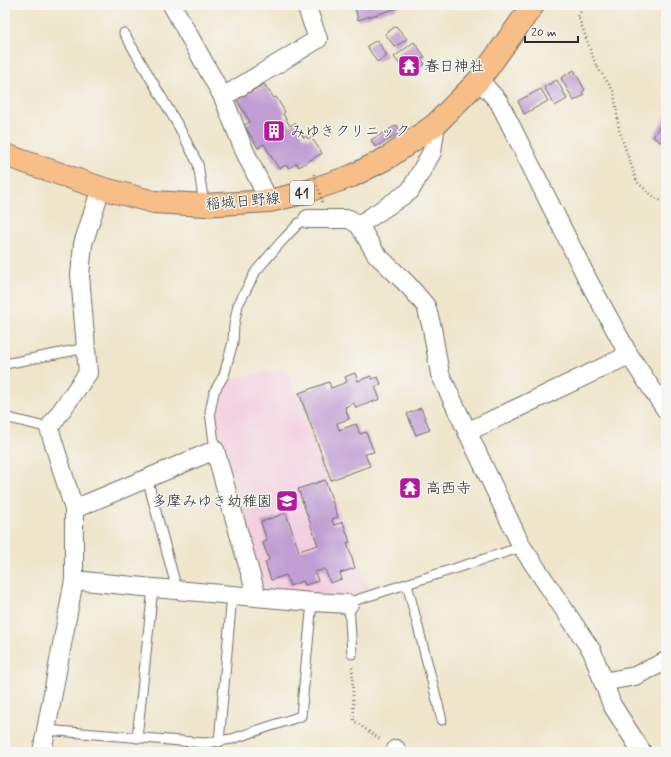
<svg xmlns="http://www.w3.org/2000/svg" width="671" height="757" font-family="Mynerve,'Klee One',sans-serif">
  <style>
    .built { fill: #f3cfdf }
    .building { fill: #c09dd2 }
    .lines { fill: none; stroke-linecap: round; stroke-linejoin: round }
    .service-casing { stroke: #706c63; stroke-width: 11 }
    .minor-casing { stroke: #706c63; stroke-width: 20 }
    .primary-casing { stroke: #706c63; stroke-width: 24 }
    .path { stroke: #706c63; stroke-width: 2.5; stroke-dasharray: 1 3; stroke-linecap: butt }
    .service { stroke: #fff; stroke-width: 9 }
    .minor { stroke: #fff; stroke-width: 18 }
    .primary { stroke: #f7be88; stroke-width: 22 }
    .path-bridge { stroke: #706c63; stroke-width: 2.5; stroke-dasharray: 1 3; stroke-linecap: butt }
    .labels { text-anchor: middle; stroke-width: 3; stroke-linejoin: round; paint-order: stroke }
    .shield { fill: #f6f6f2; stroke: #686867; stroke-width: 1 }
    .shield-label { font-size: 14px; font-weight: bold; fill: #2b2b2b }
    .poi-label { font-size: 15px; fill: #2b2b2b; stroke: #f6f6f2; text-anchor: start }
    .street-label { font-size: 15px; fill: #2b2b2b; stroke: #f6f6f2 }
  </style>
  <rect width="100%" height="100%" fill="#f6f6f2"/>
  <filter id="ink" filterUnits="userSpaceOnUse"><feTurbulence type="fractalNoise" baseFrequency=".025" numOctaves="2"/><feDisplacementMap in="SourceGraphic" scale="8" xChannelSelector="R" yChannelSelector="G"/><feConvolveMatrix kernelMatrix="1 2 1 2 8 2 1 2 1" color-interpolation-filters="sRGB"/></filter>
  <filter id="wash" filterUnits="userSpaceOnUse"><feTurbulence type="fractalNoise" baseFrequency=".012" numOctaves="4" result="noise"/><feDisplacementMap in="SourceGraphic" scale="16" xChannelSelector="R" yChannelSelector="G"/><feGaussianBlur stdDeviation="0.9" result="paint"/><feColorMatrix in="noise" values="0 0 0 0 0 0 0 0 0 0 0 0 0 0 0 0 0 1.4 0 .05"/><feComposite in="paint" operator="in"/></filter>
  <g filter="url(#wash)">
    <rect width="100%" height="100%" fill="#efe5cb"/>
    <polygon class="built" points="286,367 369,590 344,598 262,591 214,412 224,381"/>
    <g id="blocks">
      <g class="building">
        <polygon points="349,5 397,5 398,8 358,20 355,7 350,8"/>
        <polygon points="396,26 407,39 395,47 385,34"/>
        <polygon points="377,40 387,56 377,62 367,46"/>
        <polygon points="414,42 425,57 421,59 425,64 413,73 410,68 405,71 394,57"/>
        <polygon points="574,70 585,90 582,92 584,95 574,101 561,78"/>
        <polygon points="557,80 567,99 555,106 544,87"/>
        <polygon points="264,84 274,98 276,97 285,112 283,114 290,126 295,123 304,138 306,136 308,139 311,137 322,153 299,167 297,163 289,168 286,165 279,169 264,144 258,148 244,125 250,122 237,100"/>
        <polygon points="541,89 548,101 524,114 518,101"/>
        <polygon points="666,115 666,145 653,137"/>
        <polygon points="397,125 401,133 375,147 371,140"/>
        <polygon points="355,373 358,381 371,376 372,379 378,377 381,384 375,387 380,399 356,408 354,403 345,407 349,419 337,423 339,430 356,424 360,434 366,432 374,452 365,454 370,466 331,480 299,393 329,382 331,388 347,382 345,377"/>
        <polygon points="421,408 430,430 416,435 407,414"/>
        <polygon points="325,480 338,517 332,519 334,525 343,522 350,542 347,543 355,568 340,573 342,579 330,583 325,569 315,572 318,581 305,585 303,581 290,586 286,575 271,580 265,562 269,560 263,543 267,541 261,522 286,513 299,551 318,545 298,489"/>
      </g>
    </g>
  </g>
  <g filter="url(#ink)">
    <use href="#blocks" fill-opacity="0" stroke="#706c63" stroke-width="1"/>
    <g class="lines">
      <g class="service-casing">
        <g id="service">
          <polyline points="124,33 179,127 198,164 204,205"/>
          <polyline points="5,364 86,348"/>
          <polyline points="5,417 49,428"/>
          <polyline points="215,450 210,412 214,392 224,375 233,342 234,325 238,305 256,271 281,242 299,223 308,219"/>
          <polyline points="147,478 177,590"/>
          <polyline points="407,584 442,720"/>
          <polyline points="352,654 349,604 350,602 522,547"/>
          <polyline points="45,730 205,743 232,739 301,716 312,602"/>
          <polyline points="137,738 153,588"/>
          <polyline points="219,742 232,595"/>
        </g>
      </g>
      <g class="minor-casing">
        <g id="minor">
          <polyline points="172,5 223,97 244,150 269,201"/>
          <polyline points="479,80 499,102 588,280 629,355 666,410"/>
          <polyline points="223,97 318,39 306,5"/>
          <polyline points="308,219 349,219 359,225 376,254 408,285 426,306 432,328 440,374 522,547 592,651 612,705 642,752"/>
          <polyline points="359,225 410,191 432,152 436,124"/>
          <polyline points="467,432 629,355"/>
          <polyline points="74,509 215,450 257,597"/>
          <polyline points="74,580 153,588 312,602 349,604"/>
          <polyline points="603,682 635,676 666,661"/>
          <polyline points="396,749 396,752"/>
          <polyline points="42,752 74,580 74,509 49,428 88,373 80,275 83,244 101,188"/>
        </g>
      </g>
      <g class="primary-casing">
        <polyline id="primary" points="5,155 101,188 154,202 204,205 269,201 299,194 352,176 389,157 436,124 479,80 533,5"/>
      </g>
      <g class="path">
        <polyline points="585,5 578,16 596,65 614,92 619,130 637,182 654,197 666,203"/>
        <polyline points="352,667 354,721 381,740"/>
      </g>
      <use href="#service" class="service"/>
      <use href="#minor" class="minor"/>
      <use href="#primary" class="primary"/>
      <polyline class="path-bridge" points="314,174 323,204"/>
    </g>
  </g>
  <defs>
    <g id="temple-square" transform="scale(1.15)"><rect x="-9" y="-9" width="18" height="18" rx="4" fill="#b5179e" stroke="#f6f6f2"/><path d="M0-6L5-2H3V0L6.5 2.5H4V6H1.5V3h-3V6H-4V2.5H-6.5L-3 0V-2H-5Z" fill="#fff"/></g>
    <g id="building-square" transform="scale(1.15)"><rect x="-9" y="-9" width="18" height="18" rx="4" fill="#b5179e" stroke="#f6f6f2"/><path d="M-4-6H4V6H1V3H-1V6H-4ZM-2.5-4.3h1.7v1.8h-1.7ZM.8-4.3h1.7v1.8H.8ZM-2.5-1h1.7V.8h-1.7ZM.8-1h1.7V.8H.8Z" fill="#fff"/></g>
    <g id="school-square" transform="scale(1.15)"><rect x="-9" y="-9" width="18" height="18" rx="4" fill="#b5179e" stroke="#f6f6f2"/><path d="M0-5L7-2L0 1L-7-2ZM-4 1L0 2.5L4 1V4Q0 6-4 4Z" fill="#fff"/></g>
  </defs>
  <g fill-rule="evenodd">
    <use href="#temple-square" x="409" y="66"/>
    <use href="#building-square" x="274" y="131"/>
    <use href="#temple-square" x="410" y="488"/>
    <use href="#school-square" x="287" y="501"/>
  </g>
  <g class="labels">
    <rect class="shield" x="290" y="181" width="24" height="24" rx="3"/>
    <g class="shield-label">
      <text x="302" y="198">41</text>
    </g>
    <g class="poi-label">
      <text x="424" y="71">春日神社</text>
      <text x="290" y="136">みゆきクリニック</text>
      <text x="426" y="493">高西寺</text>
      <text x="272" y="506" text-anchor="end">多摩みゆき幼稚園</text>
    </g>
    <g class="street-label">
      <text transform="translate(243 201) rotate(-5)" y="5">稲城日野線</text>
    </g>
  </g>
  <rect width="671" height="757" fill="none" stroke="#f6f6f2" stroke-width="20"/>
  <path d="M525 36v6h53v-6" fill="none" stroke="#2b2b2b" stroke-width="2"/>
  <text x="531" y="36" font-size="12" fill="#2b2b2b" stroke="#f6f6f2" stroke-width="3" paint-order="stroke">20 m</text>
</svg>
